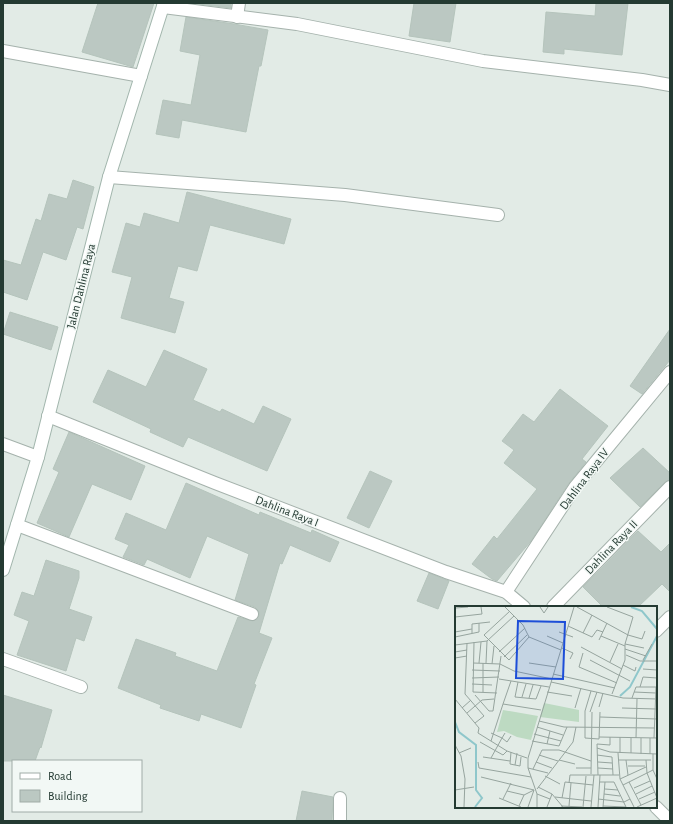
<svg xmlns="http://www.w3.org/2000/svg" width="673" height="824" font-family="'Alegreya Sans',sans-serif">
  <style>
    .building { fill: #bbc8c2; stroke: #b5c4bc }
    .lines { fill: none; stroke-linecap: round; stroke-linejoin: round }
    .street-casing { stroke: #a5b2ac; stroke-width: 14 }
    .secondary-casing { stroke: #a2b6ad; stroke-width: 14 }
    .street { stroke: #fff; stroke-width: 12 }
    .secondary { stroke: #fff; stroke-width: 12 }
    .labels { text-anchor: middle; stroke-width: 3; stroke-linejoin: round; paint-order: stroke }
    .street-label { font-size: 12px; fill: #243a32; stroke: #f2f8f5 }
    .inset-river { fill: none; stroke: #8fc7cb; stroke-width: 2 }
    .inset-road { fill: none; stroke: #96a49e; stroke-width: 1 }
    .view { fill: #1d4ed8; fill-opacity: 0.15; stroke: #1d4ed8; stroke-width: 2 }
    .inset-edge { fill: none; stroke: #243a32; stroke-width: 2 }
  </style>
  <rect width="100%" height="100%" fill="#e2ebe6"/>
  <g class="building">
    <polygon points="98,3 154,3 133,67 82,52"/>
    <polygon points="191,3 231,3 231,8"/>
    <polygon points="414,3 456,3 450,42 409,36"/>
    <polygon points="596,3 628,3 622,55 564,49 564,54 543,52 546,12 595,16"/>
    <polygon points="186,17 234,24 268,30 261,66 259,66 246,132 182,120 179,138 156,134 163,100 191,105 200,55 180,51"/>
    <polygon points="73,180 94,187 83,229 77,227 66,260 43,252 27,300 3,292 3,260 21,265 36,219 41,221 49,194 67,199"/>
    <polygon points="187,192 291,219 284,244 210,225 197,271 178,266 169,298 184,302 175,333 121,318 132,277 112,272 126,223 140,227 144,213 179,223"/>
    <polygon points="10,312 58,327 51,350 3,334"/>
    <polygon points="670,329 670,360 642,394 630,386"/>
    <polygon points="164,350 207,369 193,400 220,412 222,409 254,424 263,406 291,419 267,471 188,437 183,447 150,432 151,429 93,402 108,370 146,387"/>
    <polygon points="560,389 608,426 582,459 586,462 569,483 531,541 497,581 492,579 472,564 494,536 497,539 537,489 504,463 514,450 502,441 523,414 534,422"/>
    <polygon points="69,432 145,466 131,500 92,484 69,537 37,523 59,472 53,469"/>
    <polygon points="643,448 670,473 670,480 665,482 640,507 610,478"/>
    <polygon points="370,471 392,481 369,528 347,518"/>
    <polygon points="186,483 259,515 260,512 311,533 312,530 339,542 330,562 290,545 282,564 280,563 259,633 272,638 254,684 256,685 241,728 201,714 199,721 160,708 161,705 118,688 136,639 176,653 175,656 217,671 238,617 253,621 259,616 259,612 255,607 235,600 249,554 207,536 190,578 147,559 144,565 123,557 129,545 115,539 126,513 166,530"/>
    <polygon points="638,531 661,552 670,543 670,592 662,584 638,607 603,607 583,587"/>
    <polygon points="46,560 79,571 79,578 69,609 92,617 84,641 76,638 66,671 17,655 29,621 14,615 22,592 34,596"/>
    <polygon points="429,573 449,581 438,609 417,601"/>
    <polygon points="3,695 52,710 41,748 40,747 35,761 3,761"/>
    <polygon points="302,791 333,797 332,821 296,821"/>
  </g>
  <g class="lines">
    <g class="street-casing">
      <g id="street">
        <polyline points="163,7 297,24 483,61 642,80 670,85"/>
        <polyline points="237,17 239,3"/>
        <polyline points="3,51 141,76"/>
        <polyline points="109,177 345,195 498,215"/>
        <polyline points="48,416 215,483 446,572 506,592 524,607"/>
        <polyline points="3,444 38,457"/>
        <polyline points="17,525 252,614"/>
        <polyline points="506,592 575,487 670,372"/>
        <polyline points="553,607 670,487"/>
        <polyline points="656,631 670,617"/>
        <polyline points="3,659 81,687"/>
        <polyline points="340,798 340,821"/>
        <polyline points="656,807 670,821"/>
      </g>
    </g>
    <g class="secondary-casing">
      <polyline id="secondary" points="3,570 38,457 109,177 164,3"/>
    </g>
    <use href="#street" class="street"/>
    <use href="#secondary" class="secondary"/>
  </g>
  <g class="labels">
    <g class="street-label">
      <text transform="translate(81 286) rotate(-76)" y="4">Jalan Dahlina Raya</text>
      <text transform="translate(584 479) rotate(-53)" y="4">Dahlina Raya IV</text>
      <text transform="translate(287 511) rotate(21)" y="4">Dahlina Raya I</text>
      <text transform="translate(611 547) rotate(-46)" y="4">Dahlina Raya II</text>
    </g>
  </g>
  <g transform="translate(455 606)">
    <rect width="202" height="202" fill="#e2ebe6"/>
    <path d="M89 97 124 104V116L85 111ZM48 104 83 110 76 134 62 131 49 125 42 126Z" fill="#bddac2"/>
    <path class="inset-river" d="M176 1 187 5 202 23M165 90 175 81 202 30M0 116 4 126 21 139V184L27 192 20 201"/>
    <path class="inset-road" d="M50 1 68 19 74 31 106 44M85 1 89 7 93 1M122 1 173 29 187 33 190 25M152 1 178 11 170 38V54L157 88M0 2 13 1M55 5 29 29 54 54 74 31M0 11 27 8 26 1M113 20 137 31 142 24 148 26M0 26 17 23M104 26 118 31M17 27V18L35 16M128 27 137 9M92 30 108 37M146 30 170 40M0 31 24 26V17M144 34 152 17M19 36 18 86 42 87M12 37 10 88 29 110 20 117M170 38 189 42M0 39 32 35 59 10M126 41 167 63M107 42 118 47 115 53M170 43 191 50M0 46 12 44M44 46 70 22M128 47 124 61 162 77M171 49 185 55H202M49 51 72 29M0 52 12 50M135 54 175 75M188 54 197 38M155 56 163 38M18 57 45 58 59 65 97 73M24 57 26 36M31 57 32 35M74 57 101 61M37 58 39 40M168 59 180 65 181 61M188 63 202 64M17 64 45 65M98 68 160 82M17 72 44 71M44 73 94 81M56 75 48 98 86 104M63 76 60 91 81 93 86 80M96 76 168 92 202 93M17 78 37 79M185 81 188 71 202 72M136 85 130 105V132L144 133 145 106M28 86V57M92 86 117 90M179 86 201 87M20 89 34 105H38L46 50M67 91 71 78M74 92 78 79M177 92 181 81H201L199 132M0 93 24 122 23 127 52 145 72 152M144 101 148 87M7 102 16 94M120 102 126 82M167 102 201 103M135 106 142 86M12 107 27 94 39 93M145 111 202 113M84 115 109 121 200 122M82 121 108 129M36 127 47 132 50 127M79 128 106 135M144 131 202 132M181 132 182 93M36 135 48 98M77 135 104 140 112 121M25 136 48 149 52 145M92 138 95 125M0 139 6 150 10 173 9 201M142 142 155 146 202 148M56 146 55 158 65 160 66 151M4 147 16 142M163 147 165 173 179 201M165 147V131M176 147V132M186 148V132M195 148V132M198 148V164L202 173M84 149 103 155M142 149 157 151 158 169M28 151 55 155M36 152 47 132 52 136 56 130M104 154 120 158M164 154H196M171 154 173 169M191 154 192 167 202 192M23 156 24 162 76 171M81 156 97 162M143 156 157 157M60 159 62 147M173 160H190M73 162 93 167M121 162H136M143 162 158 163M78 163 87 144H104L136 155M136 168 137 106M143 169 142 138 155 139V131M90 170 105 178M26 171 79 184 69 189 52 185M165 173 191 161M145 176H159L171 201M174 176 186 199M114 177 115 169H164M168 179 198 164M83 181 97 188 108 201M179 182 195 175M82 183 118 136 121 121M150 183 163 184M0 184 19 181M82 188 95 193M149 188 165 190M181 188 197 180M100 191 136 195M44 192 66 201M107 192 110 176 138 179M48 193 56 177M143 193 169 196 175 193M184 193 200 186M64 200 69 189M106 200 127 201M114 200 116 177M148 200 171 201M73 201 79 184M82 201V188L73 162V152L119 1M92 201 97 188M128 201 131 170M136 201 139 169M143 201 145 169M148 201 150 176M182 201 202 192"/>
    <path class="view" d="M63 15 110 16 108 73 61 72Z"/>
    <rect width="202" height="202" class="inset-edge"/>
  </g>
  <rect width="673" height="824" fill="none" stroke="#243a32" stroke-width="8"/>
  <rect x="12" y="760" width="130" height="52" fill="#f2f8f5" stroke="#a0aca7"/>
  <rect x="20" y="773" width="20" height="6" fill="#ffffff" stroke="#a0aca7"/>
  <text x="48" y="780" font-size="12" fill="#243a32">Road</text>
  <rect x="20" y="790" width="20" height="12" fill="#bbc8c2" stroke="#a0aca7"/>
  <text x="48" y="800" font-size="12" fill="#243a32">Building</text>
</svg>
